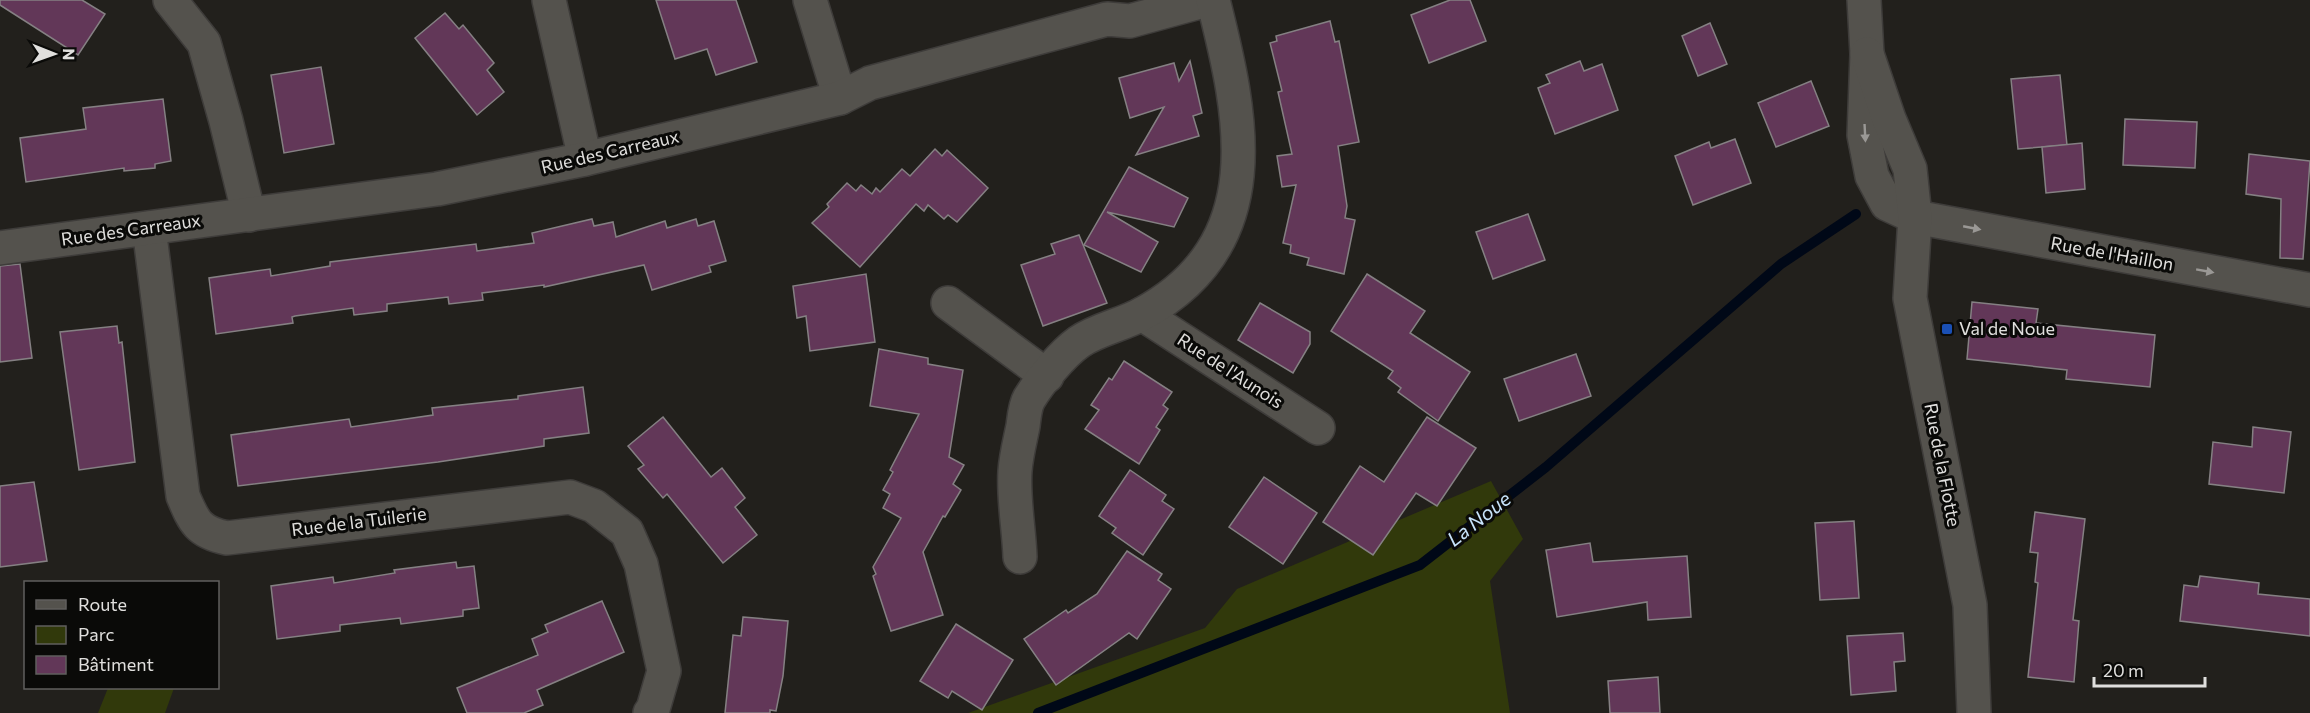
<svg xmlns="http://www.w3.org/2000/svg" width="2310" height="713" font-family="Commissioner,sans-serif">
  <style>
    .green { fill: #31390b }
    .lines { fill: none; stroke-linecap: round; stroke-linejoin: round }
    .stream { stroke: #000817; stroke-width: 10 }
    .building { fill: #623758; stroke: #858083; stroke-width: 1.5 }
    .street-casing { stroke: #3e3c3a; stroke-width: 36 }
    .street { stroke: #54524d; stroke-width: 33 }
    .oneway { fill: #9a9895 }
    .transit-dot { fill: #1a4fb4; stroke: #0a0a08; stroke-width: 2 }
    .labels { text-anchor: middle; stroke-width: 6; stroke-linejoin: round; paint-order: stroke }
    .street-label { font-size: 18px; fill: #e0dfdd; stroke: #0a0a08 }
    .poi-label { font-size: 18px; fill: #e0dfdd; stroke: #0a0a08; text-anchor: start }
    .water-label { font-size: 20px; font-style: italic; fill: #c8e4fa; stroke: #0a0a08 }
  </style>
  <rect width="100%" height="100%" fill="#22201c"/>
  <g class="green">
    <polygon points="1491,481 1523,539 1490,581 1510,713 968,713 1205,628 1237,589"/>
    <polygon points="108,688 174,688 165,713 98,713"/>
  </g>
  <g class="lines">
    <polyline class="stream" points="1038,713 1420,565 1546,467 1781,264 1856,214"/>
  </g>
  <g class="building">
    <polygon points="0,0 82,0 105,14 78,55 0,5"/>
    <polygon points="656,0 736,0 757,62 716,75 707,49 675,59"/>
    <polygon points="1450,0 1470,0 1486,41 1429,63 1411,15"/>
    <polygon points="445,13 459,29 463,25 494,63 487,70 504,92 477,115 415,38"/>
    <polygon points="1330,21 1335,42 1339,41 1359,142 1338,146 1347,206 1345,218 1355,220 1344,274 1307,265 1309,258 1290,253 1291,245 1283,243 1296,185 1282,187 1277,156 1292,154 1278,92 1282,91 1270,43 1277,41 1276,36"/>
    <polygon points="1710,23 1727,64 1698,76 1682,36"/>
    <polygon points="1190,61 1202,113 1193,116 1199,136 1136,155 1164,107 1130,118 1119,78 1174,63 1179,81"/>
    <polygon points="1580,61 1584,71 1602,64 1618,110 1555,134 1538,88 1550,83 1546,75"/>
    <polygon points="321,67 334,144 284,153 271,75"/>
    <polygon points="2060,75 2067,145 2018,149 2011,79"/>
    <polygon points="1811,81 1829,126 1776,147 1758,103"/>
    <polygon points="163,99 171,161 155,164 155,168 124,171 124,168 26,182 20,138 86,129 83,108"/>
    <polygon points="2125,119 2197,122 2195,168 2123,165"/>
    <polygon points="1735,139 1751,183 1693,205 1675,156 1709,142 1711,148"/>
    <polygon points="2082,143 2085,189 2046,193 2042,147"/>
    <polygon points="935,149 942,156 947,150 988,188 957,222 948,215 944,219 928,205 924,211 916,204 860,267 812,223 829,207 827,204 847,183 856,191 861,185 872,194 876,188 880,192 902,169 910,176"/>
    <polygon points="2249,154 2310,161 2303,259 2280,258 2281,199 2246,194"/>
    <polygon points="1129,167 1188,198 1174,227 1107,212 1158,242 1141,272 1084,245"/>
    <polygon points="1528,214 1545,260 1493,279 1476,232"/>
    <polygon points="592,219 594,226 613,222 616,237 665,221 667,228 696,219 698,226 714,221 726,261 709,266 711,272 652,290 644,265 544,287 544,285 482,293 483,300 449,304 448,297 387,304 387,311 354,315 353,308 295,316 292,317 293,323 216,334 209,278 270,269 271,276 330,266 330,262 460,246 476,244 477,251 534,243 532,233"/>
    <polygon points="1079,235 1107,303 1043,326 1021,265 1055,254 1051,244"/>
    <polygon points="20,264 32,358 0,362 0,266"/>
    <polygon points="866,274 875,342 810,351 806,316 797,318 793,286"/>
    <polygon points="1367,274 1425,311 1410,333 1470,372 1438,421 1398,392 1401,388 1388,378 1393,371 1331,331"/>
    <polygon points="1972,302 2038,309 2036,323 2155,335 2150,387 2066,379 2067,370 1967,359"/>
    <polygon points="1260,303 1310,332 1310,344 1293,373 1238,340"/>
    <polygon points="117,326 119,343 122,342 135,462 79,470 60,332"/>
    <polygon points="879,349 928,358 928,364 963,370 949,457 964,465 953,484 961,490 945,517 943,516 923,552 943,615 891,631 873,576 876,574 873,567 901,518 883,508 890,494 883,490 893,472 890,470 919,414 870,406"/>
    <polygon points="1576,354 1591,396 1519,421 1504,379"/>
    <polygon points="1124,361 1172,392 1163,405 1168,409 1156,427 1160,430 1139,464 1085,429 1099,410 1091,405 1109,378 1112,380"/>
    <polygon points="583,387 589,433 544,439 544,446 438,462 238,486 231,435 349,419 351,427 433,415 432,408 518,399 518,396"/>
    <polygon points="663,417 711,477 722,468 745,498 735,507 757,535 723,563 667,494 663,498 638,469 644,465 628,446"/>
    <polygon points="1427,417 1476,448 1437,506 1416,493 1373,555 1323,522 1360,466 1384,482"/>
    <polygon points="2253,427 2291,432 2284,493 2209,484 2213,442 2252,447"/>
    <polygon points="1130,470 1166,495 1162,501 1174,509 1143,555 1112,533 1116,528 1099,516"/>
    <polygon points="1264,477 1317,513 1283,564 1229,527"/>
    <polygon points="34,482 47,561 0,567 0,486"/>
    <polygon points="2035,512 2085,519 2073,620 2079,621 2074,682 2028,677 2038,583 2035,582 2038,553 2030,552"/>
    <polygon points="1854,521 1859,598 1820,600 1815,523"/>
    <polygon points="1590,543 1593,562 1687,556 1691,617 1648,620 1647,602 1557,617 1546,550"/>
    <polygon points="1127,551 1162,574 1158,580 1171,589 1137,639 1129,633 1056,685 1024,639 1066,610 1068,613 1097,594"/>
    <polygon points="456,562 457,568 474,566 479,608 463,610 463,616 401,624 400,618 340,625 340,631 277,639 271,586 333,577 334,583 395,573 394,570"/>
    <polygon points="2200,576 2259,583 2258,594 2310,599 2310,636 2180,621 2184,585 2198,587"/>
    <polygon points="602,601 624,652 537,690 543,705 524,713 467,713 457,688 538,655 532,639 548,632 545,625"/>
    <polygon points="743,617 788,621 783,676 776,711 770,710 770,713 725,713 733,635 741,636"/>
    <polygon points="956,624 1013,660 982,710 952,691 948,698 920,681"/>
    <polygon points="1903,633 1905,661 1894,662 1896,691 1851,695 1847,636"/>
    <polygon points="1658,677 1660,713 1610,713 1608,681"/>
  </g>
  <g class="lines">
    <g class="street-casing">
      <g id="street">
        <polyline points="170,0 204,43 226,121 249,215"/>
        <polyline points="549,0 585,159"/>
        <polyline points="810,0 840,98"/>
        <polyline points="1864,0 1867,54 1864,135 1872,176 1887,204 1915,217 2310,290"/>
        <polyline points="1867,54 1889,119 1910,169 1915,217 1910,298 1970,605 1974,713"/>
        <path d="M149 228 183 496C194 522 198 532 227 538L570 497 594 506 627 532 641 564 664 671 653 709 650 713"/>
        <polyline points="0,248 437,189 585,159 840,98 870,83 1107,19 1130,21 1207,0"/>
        <polyline points="948,303 1047,376"/>
        <polyline points="1142,314 1318,428"/>
        <path d="M1020 557C1019 529 1013 498 1015 471 1016 456 1020 441 1023 426 1024 418 1025 406 1029 399 1040 381 1062 354 1079 342 1098 329 1122 325 1142 314 1271 244 1243 118 1213 0"/>
      </g>
    </g>
    <use href="#street" class="street"/>
  </g>
  <defs><path id="oneway-solid" d="M-6-.8H1V-3.2L6.5 0L1 3.2V.8H-6Z" transform="scale(1.5)"/></defs>
  <g class="oneway">
    <use href="#oneway-solid" transform="translate(1865 133) rotate(87)"/>
    <use href="#oneway-solid" transform="translate(1972 228) rotate(11)"/>
    <use href="#oneway-solid" transform="translate(2205 271) rotate(10)"/>
  </g>
  <rect class="transit-dot" x="1941" y="323" width="12" height="12" rx="3"/>
  <g class="labels">
    <g class="street-label">
      <text transform="translate(610 152) rotate(-13)" y="6">Rue des Carreaux</text>
      <text transform="translate(131 230) rotate(-8)" y="6">Rue des Carreaux</text>
      <text transform="translate(2112 254) rotate(10)" y="6">Rue de l'Haillon</text>
      <text transform="translate(1230 371) rotate(33)" y="6">Rue de l'Aunois</text>
      <text transform="translate(1942 465) rotate(79)" y="6">Rue de la Flotte</text>
      <text transform="translate(359 522) rotate(-7)" y="6">Rue de la Tuilerie</text>
    </g>
    <g class="poi-label">
      <text x="1959" y="335">Val de Noue</text>
    </g>
    <g class="water-label">
      <text transform="translate(1479 519) rotate(-38)" y="7">La Noue</text>
    </g>
  </g>
  <rect x="24" y="581" width="195" height="108" fill="#0a0a08" stroke="#605f5d" stroke-width="1.5"/>
  <rect x="36" y="600" width="30" height="9" fill="#54524d" stroke="#605f5d" stroke-width="1.5"/>
  <text x="78" y="611" font-size="18" fill="#e0dfdd">Route</text>
  <rect x="36" y="626" width="30" height="18" fill="#31390b" stroke="#605f5d" stroke-width="1.5"/>
  <text x="78" y="641" font-size="18" fill="#e0dfdd">Parc</text>
  <rect x="36" y="656" width="30" height="18" fill="#623758" stroke="#605f5d" stroke-width="1.5"/>
  <text x="78" y="671" font-size="18" fill="#e0dfdd">Bâtiment</text>
  <g transform="translate(54 54) rotate(91)" stroke="#0a0a08" stroke-width="4.5" paint-order="stroke">
  <path d="M0-4.5L10 22L0 15L-10 22Z" fill="#e0dfdd"/>
  <text y="-9" font-size="16" font-weight="bold" text-anchor="middle" fill="#e0dfdd">N</text>
  </g>
  <path d="M2094 677v9h111v-9" fill="none" stroke="#e0dfdd" stroke-width="3"/>
  <text x="2103" y="677" font-size="18" fill="#e0dfdd" stroke="#0a0a08" stroke-width="4.5" paint-order="stroke">20 m</text>
</svg>
